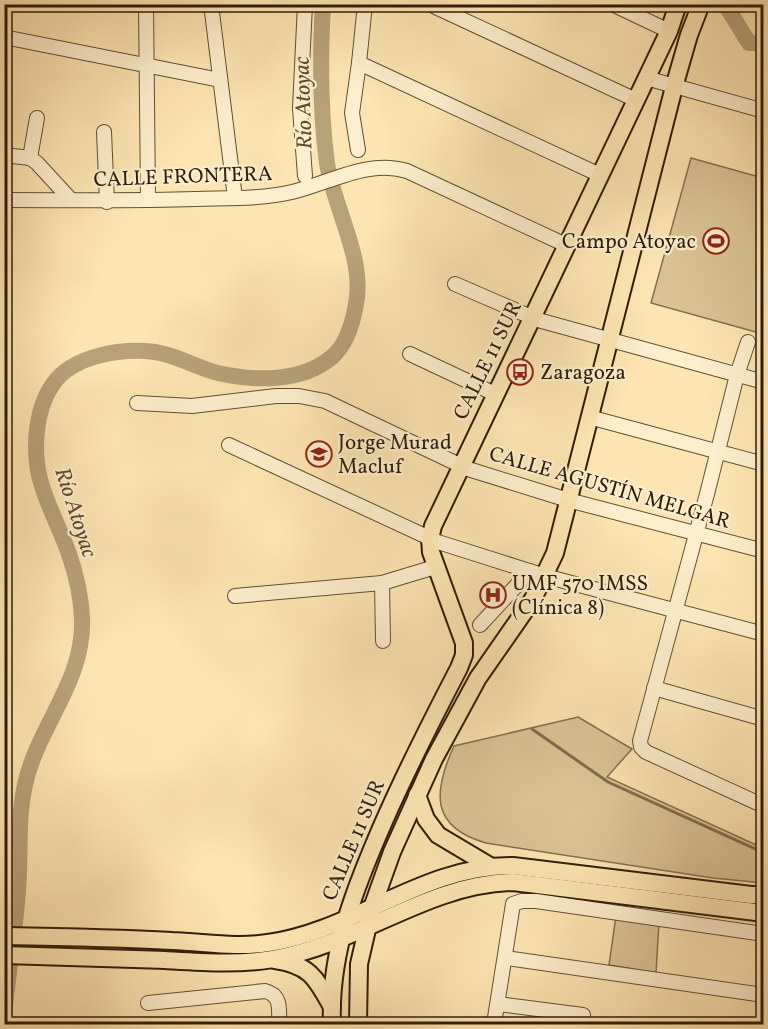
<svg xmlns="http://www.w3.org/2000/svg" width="768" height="1029" font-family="Vollkorn,serif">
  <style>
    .green { fill: #d9c395; stroke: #847050; stroke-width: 1.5 }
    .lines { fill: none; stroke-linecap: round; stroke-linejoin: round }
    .stream { stroke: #806c4d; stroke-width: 3 }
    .river { stroke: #b6a179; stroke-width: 16 }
    .minor-casing { stroke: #624f34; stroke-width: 16 }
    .major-casing { stroke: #2f1d0a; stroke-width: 20 }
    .minor { stroke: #fdeecd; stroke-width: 14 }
    .major { stroke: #fce5b2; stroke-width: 16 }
    .labels { text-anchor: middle; stroke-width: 4.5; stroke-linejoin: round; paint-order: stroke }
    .street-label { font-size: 21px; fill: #2f1d0a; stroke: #fdeecd }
    .poi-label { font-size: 21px; fill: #2f1d0a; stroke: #fdeecd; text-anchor: start }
    .water-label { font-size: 22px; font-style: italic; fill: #5e4b31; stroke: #fdeecd }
  </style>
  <rect width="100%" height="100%" fill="#fce5b2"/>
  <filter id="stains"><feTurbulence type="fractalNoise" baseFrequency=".00333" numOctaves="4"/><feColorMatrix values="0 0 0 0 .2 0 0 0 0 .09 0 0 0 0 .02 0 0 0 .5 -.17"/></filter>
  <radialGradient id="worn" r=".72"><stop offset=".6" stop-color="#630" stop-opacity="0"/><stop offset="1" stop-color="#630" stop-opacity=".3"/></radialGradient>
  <g class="green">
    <polygon points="691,158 763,178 763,334 651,303"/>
    <path d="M578 717 632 749 607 777 763 848V883L713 878 486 843C430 827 433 792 454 746Z"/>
    <polygon points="616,916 659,922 656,973 609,965"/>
  </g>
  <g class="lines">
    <polyline class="stream" points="532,729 608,782 764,853"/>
    <g class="river">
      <polyline points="725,4 749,43 764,43"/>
      <path d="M4 1016C8 974 15 932 18 891 21 856 17 820 25 785 37 727 85 681 82 618 81 597 76 574 69 554 61 531 49 509 42 486 32 456 34 411 53 384 73 355 122 348 155 352 177 355 197 368 218 373 254 381 301 383 332 357 346 345 353 322 356 304 365 258 334 209 327 163 320 111 320 57 323 4"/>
    </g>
    <g class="minor-casing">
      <g id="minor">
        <polyline points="146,4 148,200"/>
        <polyline points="211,4 235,198"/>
        <polyline points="305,4 300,108 305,176"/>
        <polyline points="429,4 636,100"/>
        <polyline points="612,4 669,31"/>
        <polyline points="4,37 220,80"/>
        <polyline points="359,63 600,175"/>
        <polyline points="646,78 764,111"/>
        <polyline points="104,132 107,202"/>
        <polyline points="358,150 352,113 359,63 365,4"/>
        <polyline points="4,155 30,158 37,163 71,200"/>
        <polyline points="30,158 37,118"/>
        <path d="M4 200C69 200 132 201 196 199 228 198 262 199 292 192 330 183 367 159 407 171L566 245"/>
        <polyline points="455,284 538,320 764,382"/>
        <polyline points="748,342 737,375 707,494 640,741 641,747 646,752 764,806"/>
        <polyline points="410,354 495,394"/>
        <polyline points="137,403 192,406 276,396 299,396 325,401 468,469 568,500 764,551"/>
        <polyline points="589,417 764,464"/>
        <polyline points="229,445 438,542 545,576 764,634"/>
        <polyline points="382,583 383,641"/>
        <polyline points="235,596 382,583 435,567"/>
        <polyline points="480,625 530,571"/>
        <polyline points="654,688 764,719"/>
        <polyline points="506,958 764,995"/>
        <path d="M148 1003 265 991C282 995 279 1010 279 1024"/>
        <polyline points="498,1004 583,1015"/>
        <polyline points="494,1024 513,904 522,901 536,901 764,934"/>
      </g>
    </g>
    <g class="major-casing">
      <g id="major">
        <polyline points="417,795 426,819 438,835 490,866"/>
        <path d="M4 936C61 937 116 938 172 941 204 942 236 948 268 943 354 931 424 865 513 866L751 895H764"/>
        <path d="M4 955C58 957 111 958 164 960 199 962 237 965 273 959 357 945 426 884 513 882L764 913"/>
        <path d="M275 960C310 965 316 978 332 1007"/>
        <path d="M332 1024C329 951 356 885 385 819 408 767 433 718 459 668L464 655V643L431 552 430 539 433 526 669 31 678 4"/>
        <polyline points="358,1024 359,964 372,908 392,852 434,759 478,678 533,599 555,553 674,87 689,35 701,4"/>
      </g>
    </g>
    <use href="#minor" class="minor"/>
    <use href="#major" class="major"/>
  </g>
  <defs>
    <g id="stadium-ring" transform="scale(1.35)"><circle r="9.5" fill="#fdeecd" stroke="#8f2418" stroke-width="1.5"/><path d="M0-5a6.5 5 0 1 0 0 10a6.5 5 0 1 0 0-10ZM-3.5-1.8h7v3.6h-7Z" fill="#8f2418"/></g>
    <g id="bus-ring" transform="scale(1.35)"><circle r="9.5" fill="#fdeecd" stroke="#8f2418" stroke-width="1.5"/><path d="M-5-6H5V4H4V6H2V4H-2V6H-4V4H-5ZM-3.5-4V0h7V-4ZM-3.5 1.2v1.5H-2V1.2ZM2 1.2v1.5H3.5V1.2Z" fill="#8f2418"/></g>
    <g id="school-ring" transform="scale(1.35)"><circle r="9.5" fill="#fdeecd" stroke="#8f2418" stroke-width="1.5"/><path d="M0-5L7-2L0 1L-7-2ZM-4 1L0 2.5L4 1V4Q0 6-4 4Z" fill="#8f2418"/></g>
    <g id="hospital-ring" transform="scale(1.35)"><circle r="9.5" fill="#fdeecd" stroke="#8f2418" stroke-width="1.5"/><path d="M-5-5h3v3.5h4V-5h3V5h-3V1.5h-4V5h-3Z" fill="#8f2418"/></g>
  </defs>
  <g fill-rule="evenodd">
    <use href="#stadium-ring" x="716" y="241"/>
    <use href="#bus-ring" x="520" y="372"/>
    <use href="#school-ring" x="319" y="454"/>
    <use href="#hospital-ring" x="493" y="595"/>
  </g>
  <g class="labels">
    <g class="street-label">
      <text transform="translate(183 176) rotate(-2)" y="7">CALLE FRONTERA</text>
      <text transform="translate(487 360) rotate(-64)" y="7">CALLE 11 SUR</text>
      <text transform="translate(610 487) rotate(16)" y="7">CALLE AGUSTÍN MELGAR</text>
      <text transform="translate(353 840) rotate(-67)" y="7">CALLE 11 SUR</text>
    </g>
    <g class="poi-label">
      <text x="696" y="248" text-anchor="end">Campo Atoyac</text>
      <text x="540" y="379">Zaragoza</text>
      <text x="338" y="449">Jorge Murad<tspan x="338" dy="24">Macluf</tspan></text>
      <text x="512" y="590">UMF 570 IMSS<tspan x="512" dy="24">(Clínica 8)</tspan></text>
    </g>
    <g class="water-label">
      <text transform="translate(302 103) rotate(-92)" y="8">Río Atoyac</text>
      <text transform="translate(77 512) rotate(72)" y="8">Río Atoyac</text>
    </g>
  </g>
  <rect width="768" height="1029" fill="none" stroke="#fce5b2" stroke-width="24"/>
  <rect x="6" y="6" width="756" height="1017" fill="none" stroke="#2f1d0a" stroke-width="3"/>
  <rect x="12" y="12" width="744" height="1005" fill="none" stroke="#2f1d0a" stroke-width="1.5"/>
  <rect width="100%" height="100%" filter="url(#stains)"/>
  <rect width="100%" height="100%" fill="url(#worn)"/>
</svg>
